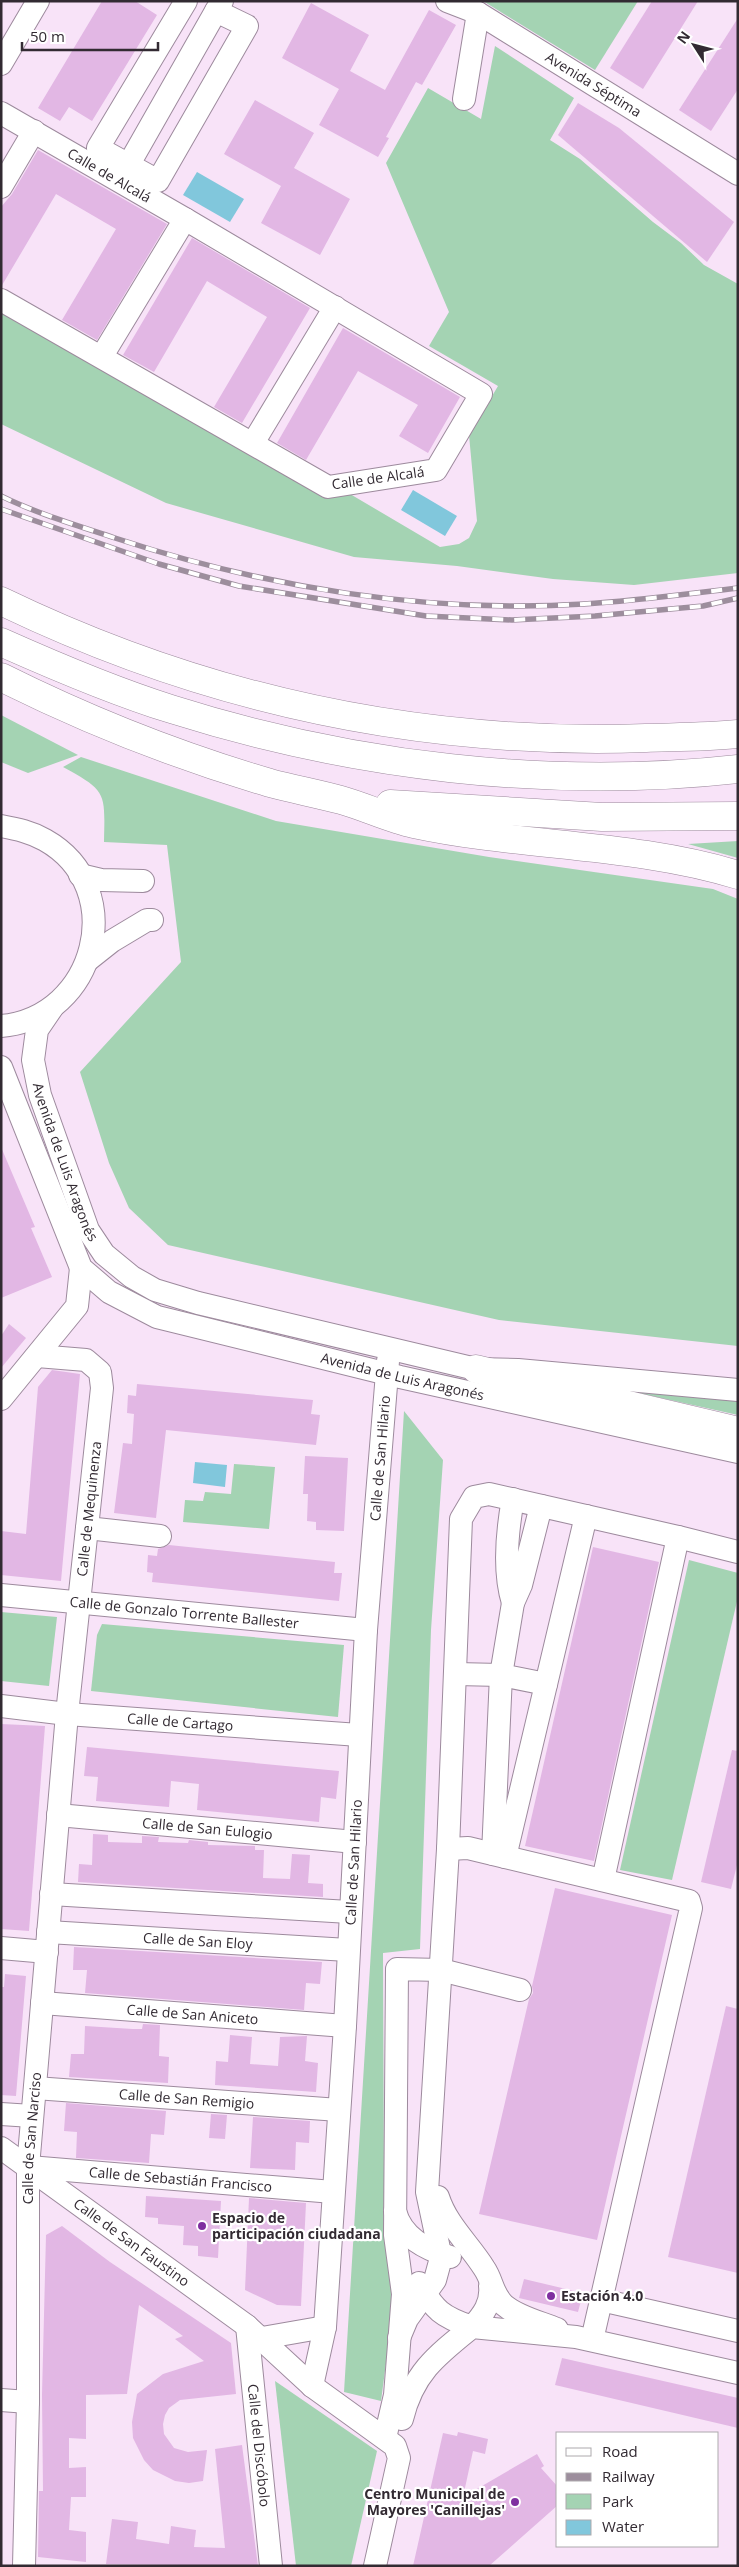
<svg xmlns="http://www.w3.org/2000/svg" width="739" height="2567" font-family="'Open Sans',sans-serif">
  <style>
    .green { fill: #a4d3b3 }
    .water { fill: #81c7dc }
    .building { fill: #e2b7e4 }
    .lines { fill: none; stroke-linecap: round; stroke-linejoin: round }
    .minor-casing { stroke: #9d8a9d; stroke-width: 24 }
    .highway-casing { stroke: #9d8a9d; stroke-width: 29 }
    .minor { stroke: #fff; stroke-width: 22 }
    .highway { stroke: #fff; stroke-width: 28 }
    .rail-casing { stroke: #9d8e9d; stroke-width: 5.5 }
    .rail { stroke: #fff; stroke-width: 4; stroke-dasharray: 11; stroke-linecap: butt }
    .poi-dot { fill: #7f2fa0; stroke: #fff; stroke-width: 2 }
    .labels { text-anchor: middle; stroke-width: 4.5; stroke-linejoin: round; paint-order: stroke }
    .street-label { font-size: 14px; fill: #322a32; stroke: #fff }
    .poi-label { font-size: 14px; font-weight: bold; fill: #322a32; stroke: #fff; text-anchor: start }
  </style>
  <rect width="100%" height="100%" fill="#f8e3f8"/>
  <g class="green">
    <polygon points="483,1 638,1 595,70"/>
    <polygon points="495,46 574,98 550,140 580,159 653,222 681,243 704,265 738,284 738,573 634,585 553,579 457,566 354,557 166,503 1,424 1,309 345,491 440,547 459,544 469,538 477,521 469,435 498,386 429,346 449,312 386,163 428,88 481,119"/>
    <polygon points="1,715 78,755 28,773 1,762"/>
    <path d="M81 757 276 821 489 857 713 889 738 899V1346L499 1320 168 1245 129 1208 109 1163 80 1072 181 962 167 845 104 842C105 792 107 791 63 767Z"/>
    <polygon points="738,841 738,858 688,844"/>
    <polygon points="625,1390 738,1396 738,1415"/>
    <polygon points="404,1411 443,1460 431,1630 420,1949 383,1953 384,2180 388,2248 397,2280 381,2401 344,2392"/>
    <polygon points="234,1464 275,1467 269,1529 183,1522 185,1500 203,1501 205,1492 231,1494"/>
    <polygon points="689,1560 738,1573 738,1597 672,1880 620,1870"/>
    <polygon points="1,1612 57,1617 49,1686 1,1681"/>
    <polygon points="102,1624 344,1645 338,1717 91,1691 97,1635"/>
    <polygon points="275,2381 377,2451 351,2566 296,2566"/>
  </g>
  <g class="water">
    <polygon points="197,172 244,199 230,222 183,195"/>
    <polygon points="413,490 457,516 445,536 401,510"/>
    <polygon points="195,1462 227,1465 225,1487 193,1483"/>
  </g>
  <g class="building">
    <polygon points="102,1 135,1 157,15 92,121 69,107 60,121 38,108"/>
    <polygon points="652,1 698,1 643,89 610,68"/>
    <polygon points="311,3 369,35 350,71 385,90 429,10 456,25 422,85 416,82 386,137 389,138 378,157 319,125 339,89 282,58"/>
    <polygon points="738,18 738,89 711,131 679,110"/>
    <polygon points="255,100 314,133 294,168 350,199 320,255 261,223 281,186 224,154"/>
    <polygon points="578,103 619,128 734,222 707,262 558,135"/>
    <polygon points="38,150 167,224 97,340 62,320 116,229 56,194 1,287 1,207 12,194"/>
    <polygon points="192,238 310,308 242,423 214,407 267,317 207,281 154,372 123,355"/>
    <polygon points="343,328 460,397 428,453 399,436 418,405 358,371 306,460 277,443"/>
    <polygon points="1,1147 35,1227 31,1228 52,1277 1,1298"/>
    <polygon points="9,1324 26,1338 1,1368 1,1336"/>
    <polygon points="52,1370 80,1374 61,1581 1,1575 1,1531 26,1534 38,1387"/>
    <polygon points="137,1384 313,1400 311,1414 320,1415 316,1445 166,1430 156,1518 114,1513 123,1443 132,1444 134,1414 127,1413 128,1395 136,1396"/>
    <polygon points="305,1456 348,1458 344,1531 316,1530 316,1522 307,1521 308,1494 303,1494"/>
    <polygon points="169,1545 335,1562 334,1573 342,1573 339,1601 152,1582 153,1573 147,1572 148,1555 157,1556 158,1549"/>
    <polygon points="593,1547 659,1562 594,1861 525,1846"/>
    <polygon points="1,1724 45,1726 29,1931 1,1929"/>
    <polygon points="87,1747 339,1771 336,1799 321,1797 319,1822 197,1810 199,1784 171,1781 169,1807 96,1801 98,1777 84,1776"/>
    <polygon points="732,1750 738,1751 738,1861 731,1889 701,1882"/>
    <polygon points="93,1834 108,1835 108,1842 142,1843 142,1836 159,1837 158,1842 188,1843 189,1840 208,1842 208,1845 255,1846 255,1850 264,1850 263,1878 290,1879 292,1854 310,1855 308,1883 323,1884 323,1897 78,1882 79,1864 92,1865"/>
    <polygon points="555,1888 672,1915 597,2240 479,2214 529,1999 533,1993 532,1986"/>
    <polygon points="74,1947 322,1962 320,1984 306,1983 304,2010 85,1993 87,1970 73,1970"/>
    <polygon points="5,1974 26,1976 16,2096 1,2095 1,1987 4,1987"/>
    <polygon points="726,2006 738,2009 738,2273 668,2257"/>
    <polygon points="143,2024 160,2025 159,2056 169,2057 168,2083 69,2077 71,2054 84,2054 85,2026 133,2029 142,2029"/>
    <polygon points="230,2035 252,2037 250,2064 278,2066 280,2037 307,2036 305,2061 318,2063 316,2092 215,2085 216,2061 228,2062"/>
    <polygon points="66,2103 166,2111 164,2135 151,2134 149,2163 76,2158 77,2132 64,2131"/>
    <polygon points="211,2114 227,2115 225,2139 209,2138"/>
    <polygon points="253,2117 310,2121 309,2143 296,2142 295,2170 250,2168"/>
    <polygon points="146,2196 221,2201 218,2258 198,2256 198,2246 183,2245 184,2226 158,2224 158,2218 145,2217"/>
    <polygon points="249,2198 306,2203 301,2306 277,2305 245,2290"/>
    <polygon points="62,2226 110,2262 231,2343 236,2394 180,2400 169,2408 165,2415 163,2424 164,2434 174,2448 188,2452 207,2450 203,2481 189,2483 175,2481 153,2470 144,2460 133,2438 132,2422 137,2394 163,2374 204,2361 175,2339 183,2336 139,2305 127,2394 86,2395 86,2439 69,2438 69,2468 86,2467 86,2497 71,2497 69,2530 86,2532 86,2562 38,2557 39,2491 43,2491 42,2395 46,2235"/>
    <polygon points="524,2279 583,2293 578,2312 519,2298"/>
    <polygon points="562,2358 738,2398 738,2428 555,2385"/>
    <polygon points="458,2432 488,2439 485,2454 473,2451 463,2497 537,2454 544,2466 541,2468 558,2487 558,2505 489,2566 413,2566 443,2433 457,2436"/>
    <polygon points="242,2445 258,2566 106,2564 112,2519 138,2522 136,2539 169,2544 171,2526 196,2530 194,2547 225,2548 215,2449"/>
  </g>
  <g class="lines">
    <g class="minor-casing">
      <g id="minor">
        <polyline points="186,1 98,148 158,181 247,26 216,11 222,1"/>
        <path id="s1" d="M447 1 478 13 738 174"/>
        <polyline points="1,64 38,1"/>
        <polyline points="464,99 478,13"/>
        <path id="s2" d="M1 113 185 219 481 394 436 470 328 487 1 300"/>
        <polyline points="129,164 216,11"/>
        <polyline points="1,187 34,131"/>
        <polyline points="102,356 185,219"/>
        <polyline points="253,443 335,307"/>
        <path d="M1 826C17 829 31 832 45 840 130 888 96 1018 1 1026"/>
        <polyline points="80,875 101,880 143,881"/>
        <polyline points="88,960 112,941 147,920 152,920"/>
        <path id="s3" d="M52 1008 37 1030 33 1060 40 1095 88 1230 104 1254 132 1277 155 1290 198 1303 476 1369 518 1370 738 1390"/>
        <path id="s4" d="M1 1067 81 1268 109 1292 157 1317 400 1377 738 1452"/>
        <polyline points="1,1399 77,1306 81,1268"/>
        <path d="M513 1499C507 1532 503 1571 513 1603"/>
        <polyline points="87,1528 160,1536"/>
        <path id="s5" d="M1 1595 366 1630"/>
        <polyline points="456,1674 501,1675 546,1684"/>
        <path id="s6" d="M1 1706 67 1714 359 1735"/>
        <path id="s7" d="M58 1815 355 1842"/>
        <polyline points="448,1849 468,1848 689,1901 691,1908 592,2340"/>
        <polyline points="493,1854 501,1675 513,1603 521,1585 541,1506"/>
        <polyline points="505,1857 586,1516"/>
        <polyline points="603,1880 678,1537 738,1552"/>
        <polyline points="51,1894 349,1912"/>
        <path id="s8" d="M48 1932 348 1950"/>
        <polyline points="1,1948 47,1952"/>
        <path id="s9" d="M42 2003 345 2026"/>
        <path id="s10" d="M35 2088 339 2110"/>
        <polyline points="1,2114 32,2116"/>
        <path id="s11" d="M1 2148 247 2326 312 2386 395 2446 399 2458 375 2566"/>
        <path id="s12" d="M29 2167 333 2192"/>
        <path d="M438 2197C447 2225 469 2244 484 2268 493 2281 492 2294 504 2305 518 2317 540 2322 557 2329"/>
        <path d="M395 2211C402 2238 426 2249 450 2257"/>
        <path d="M419 2283C434 2310 442 2317 472 2327 483 2315 492 2303 490 2286"/>
        <polyline points="601,2300 738,2331"/>
        <path id="s13" d="M247 2326 271 2566"/>
        <polyline points="262,2338 325,2327"/>
        <polyline points="399,2338 407,2319 435,2280 441,2258 427,2192 448,1849 461,1519 474,1497 489,1494 678,1537"/>
        <path id="s14" d="M312 2386 325 2327 345 2026 366 1630 388 1361"/>
        <polyline points="1,2400 28,2402"/>
        <path d="M402 2419C413 2373 437 2355 472 2327L576 2337 738 2373"/>
        <polyline points="385,2438 395,2395 403,2294 395,2235 397,1969 441,1970 520,1990"/>
        <path id="s15" d="M24 2566 28 2402V2167L67 1714 102 1388 100 1372 86 1360 37 1356"/>
      </g>
    </g>
    <g class="highway-casing">
      <g id="highway">
        <path d="M1 601C206 700 419 746 646 738 677 737 708 737 738 734"/>
        <path d="M1 642C57 667 113 691 171 709 351 766 550 790 738 769"/>
        <path d="M1 677C87 720 178 756 270 783 293 789 318 794 341 800 366 807 390 819 414 824 521 847 633 843 738 875"/>
        <polyline points="390,804 602,817 738,816"/>
        <polyline points="476,1369 738,1431"/>
      </g>
    </g>
    <use href="#minor" class="minor"/>
    <use href="#highway" class="highway"/>
    <g class="rail-casing">
      <g id="rail">
        <path d="M1 496C38 514 76 525 115 538 264 587 426 614 584 604 635 601 686 594 738 588"/>
        <polyline points="1,509 159,564 239,586 426,616 512,620 595,616 703,606 738,598"/>
      </g>
    </g>
    <use href="#rail" class="rail"/>
  </g>
  <g class="poi-dot">
    <circle cx="202" cy="2226" r="5"/>
    <circle cx="551" cy="2296" r="5"/>
    <circle cx="515" cy="2502" r="5"/>
  </g>
  <g class="labels">
    <g class="street-label">
      <text dy="5" stroke="none"><textPath href="#s1" startOffset="169">Avenida Séptima</textPath></text>
      <text dy="5" stroke="none"><textPath href="#s2" startOffset="125">Calle de Alcalá</textPath></text>
      <text transform="translate(378 478) rotate(-8)" y="5">Calle de Alcalá</text>
      <text dy="5" stroke="none"><textPath href="#s3" startOffset="164">Avenida de Luis Aragonés</textPath></text>
      <text dy="5" stroke="none"><textPath href="#s4" startOffset="560">Avenida de Luis Aragonés</textPath></text>
      <text dy="5" stroke="none"><textPath href="#s14" startOffset="931">Calle de San Hilario</textPath></text>
      <text dy="5" stroke="none"><textPath href="#s15" startOffset="1060">Calle de Mequinenza</textPath></text>
      <text dy="5" stroke="none"><textPath href="#s5" startOffset="184">Calle de Gonzalo Torrente Ballester</textPath></text>
      <text dy="5" stroke="none"><textPath href="#s6" startOffset="180">Calle de Cartago</textPath></text>
      <text dy="5" stroke="none"><textPath href="#s7" startOffset="150">Calle de San Eulogio</textPath></text>
      <text dy="5" stroke="none"><textPath href="#s14" startOffset="526">Calle de San Hilario</textPath></text>
      <text dy="5" stroke="none"><textPath href="#s8" startOffset="150">Calle de San Eloy</textPath></text>
      <text dy="5" stroke="none"><textPath href="#s9" startOffset="151">Calle de San Aniceto</textPath></text>
      <text dy="5" stroke="none"><textPath href="#s10" startOffset="152">Calle de San Remigio</textPath></text>
      <text dy="5" stroke="none"><textPath href="#s15" startOffset="428">Calle de San Narciso</textPath></text>
      <text dy="5" stroke="none"><textPath href="#s12" startOffset="152">Calle de Sebastián Francisco</textPath></text>
      <text dy="5" stroke="none"><textPath href="#s11" startOffset="161">Calle de San Faustino</textPath></text>
      <text dy="5" stroke="none"><textPath href="#s13" startOffset="120">Calle del Discóbolo</textPath></text>
    </g>
    <g class="poi-label">
      <text x="212" y="2223">Espacio de<tspan x="212" dy="16">participación ciudadana</tspan></text>
      <text x="561" y="2301">Estación 4.0</text>
      <text x="505" y="2499" text-anchor="end">Centro Municipal de<tspan x="505" dy="16">Mayores 'Canillejas'</tspan></text>
    </g>
  </g>
  <rect width="739" height="2567" fill="none" stroke="#322a32" stroke-width="5"/>
  <rect x="556" y="2432" width="162" height="115" fill="#ffffff" stroke="#adaaad"/>
  <rect x="566" y="2448" width="25" height="8" fill="#ffffff" stroke="#adaaad"/>
  <text x="602" y="2457" font-size="15" fill="#322a32">Road</text>
  <rect x="566" y="2473" width="25" height="8" fill="#9d8e9d" stroke="#adaaad"/>
  <text x="602" y="2482" font-size="15" fill="#322a32">Railway</text>
  <rect x="566" y="2494" width="25" height="15" fill="#a4d3b3" stroke="#adaaad"/>
  <text x="602" y="2507" font-size="15" fill="#322a32">Park</text>
  <rect x="566" y="2520" width="25" height="15" fill="#81c7dc" stroke="#adaaad"/>
  <text x="602" y="2532" font-size="15" fill="#322a32">Water</text>
  <g transform="translate(694 45) rotate(306)" stroke="#ffffff" stroke-width="4" paint-order="stroke">
  <path d="M0-4L9 19L0 12L-9 19Z" fill="#322a32"/>
  <text y="-8" font-size="14" font-weight="bold" text-anchor="middle" fill="#322a32">N</text>
  </g>
  <path d="M22 42v8h136v-8" fill="none" stroke="#322a32" stroke-width="2.5"/>
  <text x="30" y="42" font-size="15" fill="#322a32" stroke="#ffffff" stroke-width="4" paint-order="stroke">50 m</text>
</svg>
